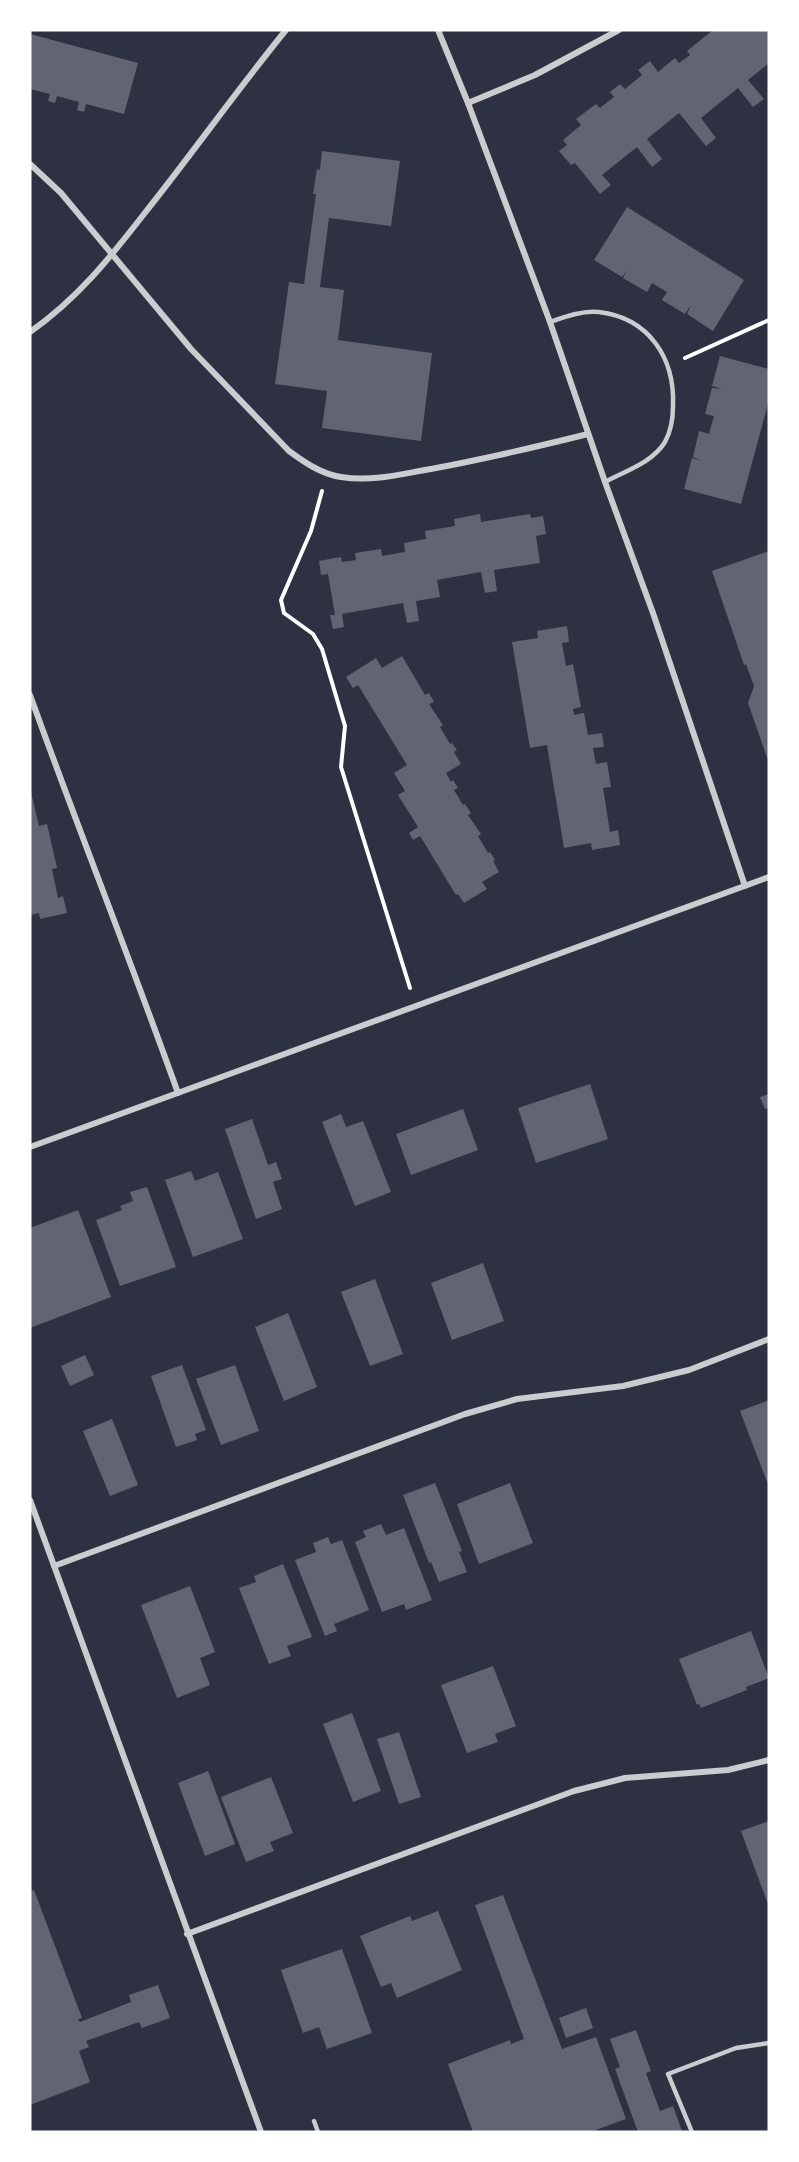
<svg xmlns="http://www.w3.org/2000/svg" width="799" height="2162" font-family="'Fira Sans Condensed',sans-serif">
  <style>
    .building { fill: #626471 }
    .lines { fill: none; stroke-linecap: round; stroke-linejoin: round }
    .path { stroke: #fff; stroke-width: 4 }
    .service { stroke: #caccd0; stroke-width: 4.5 }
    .minor { stroke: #caccd0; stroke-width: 6 }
  </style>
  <rect width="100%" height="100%" fill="#2d3142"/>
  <g class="building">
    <polygon points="713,30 769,30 769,63 748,80 764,99 753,107 738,88 701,118 716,138 706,146 679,113 647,139 662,159 652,167 637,147 602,175 611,185 600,194 575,163 571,165 559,151 567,145 563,140 581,125 576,119 596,104 600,108 614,97 610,92 620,84 625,89 642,75 638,70 650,61 658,72 675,58 679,63 690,55 687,51"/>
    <polygon points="30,34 138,63 124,114 86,104 84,112 77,110 79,102 57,96 55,103 48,101 50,94 30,89"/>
    <polygon points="322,151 400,161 391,226 329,218 320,287 344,290 338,340 432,353 421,441 322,428 327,391 275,384 289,282 304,284 316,194 313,194 317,169 320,170"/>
    <polygon points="627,207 744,280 713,331 687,314 691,305 685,314 662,300 667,292 652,283 647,292 623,278 627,270 622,277 594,260"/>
    <polygon points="720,356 769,369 769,400 741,504 684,489 692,458 702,461 693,457 699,431 709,434 714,416 705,414 712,388 722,389 712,386"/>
    <polygon points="480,514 481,522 530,514 531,518 543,516 546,534 536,536 540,563 494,570 497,591 485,593 481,572 437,580 440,597 416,601 419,621 407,623 403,603 342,614 344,627 333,629 330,615 335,615 328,574 321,575 319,561 341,557 342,562 356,560 355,553 381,549 382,556 405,552 404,543 426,539 425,531 455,526 454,519"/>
    <polygon points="769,551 769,763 748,703 754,686 746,664 744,665 712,571"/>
    <polygon points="567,626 569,642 562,643 566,666 573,664 581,707 573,709 574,715 584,713 588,735 602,733 604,747 593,748 596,764 607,762 611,787 603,788 610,832 618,830 620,845 592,850 591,843 564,848 547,745 530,748 512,642 538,638 537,631"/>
    <polygon points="402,656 425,695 429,693 434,702 429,704 443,725 440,727 450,744 452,743 457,750 454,752 461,764 446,773 451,782 453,780 458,788 454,790 463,805 465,804 471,813 468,815 481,834 478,836 488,853 490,852 495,860 493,861 499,872 482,882 487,889 464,903 458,894 456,895 420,836 413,840 409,833 418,827 398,795 405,791 394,773 407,765 358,685 353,688 346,677 376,658 382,668"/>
    <polygon points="30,788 39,826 47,824 57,868 52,869 58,898 63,896 67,913 40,919 39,913 30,915"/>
    <polygon points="590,1084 608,1139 536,1163 518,1108"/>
    <polygon points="769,1094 769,1108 765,1109 760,1097"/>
    <polygon points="463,1109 478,1150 411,1175 396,1134"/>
    <polygon points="341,1114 346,1127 363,1121 391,1192 355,1206 322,1122"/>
    <polygon points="252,1119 268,1165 276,1162 282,1179 273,1182 282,1209 256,1219 225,1129"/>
    <polygon points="191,1171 195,1181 218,1172 243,1239 193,1257 165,1180"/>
    <polygon points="147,1187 176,1267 120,1286 96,1220 122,1210 120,1206 133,1201 130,1192"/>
    <polygon points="78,1210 111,1297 30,1328 30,1228"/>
    <polygon points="483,1263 504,1321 452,1340 431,1283"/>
    <polygon points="375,1279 403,1354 370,1366 341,1292"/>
    <polygon points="288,1313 317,1387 284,1401 255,1327"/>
    <polygon points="85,1355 94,1375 70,1386 61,1366"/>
    <polygon points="182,1365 206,1430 195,1434 197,1440 176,1447 151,1376"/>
    <polygon points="235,1365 259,1431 221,1445 196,1379"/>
    <polygon points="769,1400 769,1487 740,1411"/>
    <polygon points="112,1419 138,1485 110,1496 83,1431"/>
    <polygon points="435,1483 462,1551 459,1552 467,1572 439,1582 431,1562 429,1563 403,1495"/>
    <polygon points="510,1483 533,1543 479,1564 457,1504"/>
    <polygon points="381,1524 386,1535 404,1528 432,1600 406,1610 404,1604 382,1612 355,1542 366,1537 363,1531"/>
    <polygon points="328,1537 331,1544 342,1540 369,1610 334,1624 337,1631 325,1636 295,1560 316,1552 313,1543"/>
    <polygon points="283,1564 312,1637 287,1646 291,1656 269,1664 239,1588 256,1582 254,1576"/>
    <polygon points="190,1586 215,1652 200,1658 210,1685 177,1698 141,1605"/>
    <polygon points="751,1631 769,1678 746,1687 747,1690 701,1708 699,1704 697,1705 679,1659"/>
    <polygon points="493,1666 516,1726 495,1734 498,1742 467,1753 441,1685"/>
    <polygon points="352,1713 381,1791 353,1802 323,1724"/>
    <polygon points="399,1732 421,1797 399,1804 377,1739"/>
    <polygon points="208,1771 235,1844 205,1856 178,1783"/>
    <polygon points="271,1777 293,1833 270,1842 274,1851 246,1862 221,1797"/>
    <polygon points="769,1821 769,1907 741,1831"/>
    <polygon points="30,1886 32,1891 34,1890 82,2018 78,2019 80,2022 131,2002 129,1995 158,1985 170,2018 142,2028 139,2022 86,2041 89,2047 79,2051 90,2082 30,2105"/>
    <polygon points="503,1895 562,2049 596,2037 626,2119 590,2132 473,2132 448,2064 510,2040 511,2044 524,2039 475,1905"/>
    <polygon points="438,1911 462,1970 397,1998 391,1983 381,1987 360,1936 410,1916 412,1921"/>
    <polygon points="342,1949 372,2033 327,2049 319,2027 303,2033 281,1970"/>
    <polygon points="586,2008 593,2028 566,2038 559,2018"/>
    <polygon points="636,2030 651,2071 646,2073 660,2111 673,2106 682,2131 638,2132 615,2069 620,2067 610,2039"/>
  </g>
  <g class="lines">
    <g class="path">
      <polyline points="685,358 769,320"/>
      <polyline points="322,491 311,531 281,600 284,613 313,634 322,649 345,726 341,767 410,988"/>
    </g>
    <g class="service">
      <path d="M550 322C564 317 583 310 599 312 649 318 675 358 673 406 673 417 671 431 665 442 652 463 625 471 605 482"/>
      <polyline points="314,2121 318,2132"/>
      <polyline points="692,2132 668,2074 736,2048 769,2043"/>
    </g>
    <g class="minor">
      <polyline points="438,30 468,103 550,322 605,482 653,613 745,886"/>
      <polyline points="468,103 535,75 619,30"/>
      <path d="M30 164 61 193 191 349 289 451C304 462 321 474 341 477 372 482 401 474 431 469 484 459 536 447 588 434"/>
      <path d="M30 332C77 299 109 259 144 214 192 154 237 90 286 30"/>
      <path d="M30 695C78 828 130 959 178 1093"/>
      <polyline points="30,1147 769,877"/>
      <polyline points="30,1500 261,2132"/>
      <polyline points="54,1566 465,1414 517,1399 623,1386 689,1370 769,1339"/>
      <polyline points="187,1934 574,1791 625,1778 728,1770 769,1760"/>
    </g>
  </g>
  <rect width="799" height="2162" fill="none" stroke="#ffffff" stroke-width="63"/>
</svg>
